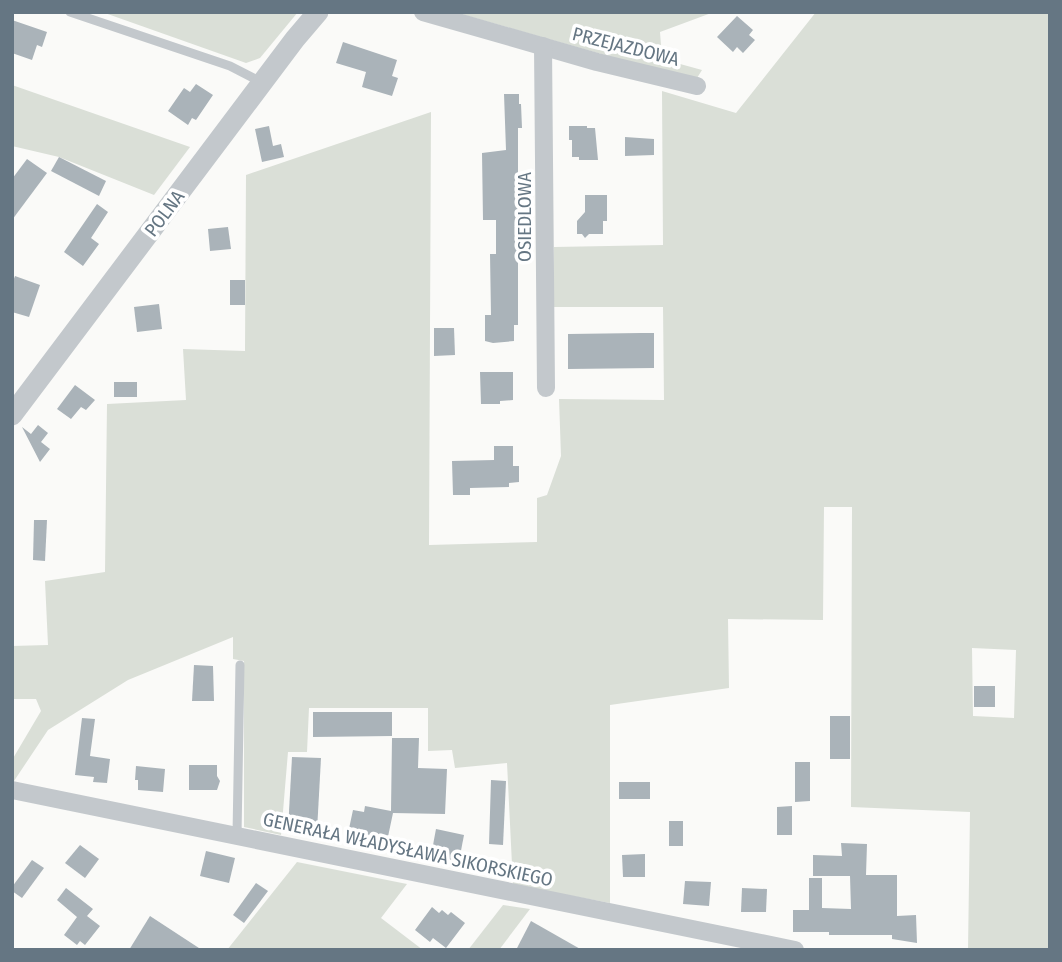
<svg xmlns="http://www.w3.org/2000/svg" width="1062" height="962" font-family="'Fira Sans Condensed',sans-serif">
  <style>
    .green { fill: #dadfd7; fill-rule: evenodd }
    .building { fill: #aab3b9 }
    .lines { fill: none; stroke-linecap: round; stroke-linejoin: round }
    .service { stroke: #c3c8cc; stroke-width: 9 }
    .minor { stroke: #c3c8cc; stroke-width: 18 }
    .tertiary { stroke: #c3c8cc; stroke-width: 21 }
    .labels { text-anchor: middle; stroke-width: 7; stroke-linejoin: round; paint-order: stroke }
    .street-label { font-size: 19px; fill: #657683; stroke: #fff }
  </style>
  <rect width="100%" height="100%" fill="#fafaf8"/>
  <g class="green">
    <polygon points="102,12 298,12 260,58 246,63"/>
    <polygon points="454,12 714,12 660,32 662,59 702,70 697,78 675,75"/>
    <path d="M816 12H1050V950H968L970 812 851 807 852 507H824L823 620 728 619 729 688 610 705V903L513 885 507 763 455 768 452 750 428 751V708H309L307 752H288L281 835 244 827V661L233 659V637L128 680 48 730 14 781 12 780V760L41 711 36 699H12V646L48 645 45 581 105 572 107 404 186 400 183 349 245 351 246 175 431 112 429 545 537 542V498L547 495 561 456 559 399 664 400 663 307H553L554 247 663 245 662 91 736 113ZM972 648 1016 650 1014 718 973 716Z"/>
    <polygon points="12,85 190,147 154,195 59,157 12,146"/>
    <polygon points="297,862 407,884 381,918 423,950 227,950"/>
    <polygon points="503,905 530,909 499,950 468,950"/>
  </g>
  <g class="building">
    <polygon points="737,16 753,30 749,35 755,40 743,53 737,47 733,52 717,37"/>
    <polygon points="12,20 47,32 42,47 37,45 32,60 12,53"/>
    <polygon points="343,42 397,60 392,76 398,78 392,96 362,87 366,72 336,63"/>
    <polygon points="196,84 213,95 196,120 192,118 188,125 168,111 184,88 190,92"/>
    <polygon points="504,94 519,94 519,104 521,104 522,128 518,128 518,325 514,325 514,341 493,343 485,341 485,315 491,315 490,254 496,254 496,220 483,220 482,153 506,150"/>
    <polygon points="269,126 273,146 281,144 284,157 262,162 255,129"/>
    <polygon points="569,126 587,126 587,128 595,128 598,160 579,160 579,157 572,157 572,140 569,140"/>
    <polygon points="625,137 654,139 654,155 625,156"/>
    <polygon points="59,157 106,181 99,196 51,171"/>
    <polygon points="27,159 47,173 12,220 12,179"/>
    <polygon points="585,195 607,195 607,221 603,221 603,234 589,234 585,238 582,234 577,234 577,221 585,212"/>
    <polygon points="97,204 108,212 91,238 99,244 83,266 64,252"/>
    <polygon points="228,227 231,249 210,251 208,229"/>
    <polygon points="15,276 40,285 29,317 12,312 12,284"/>
    <rect x="230" y="280" width="15" height="25"/>
    <polygon points="159,304 162,329 137,332 134,307"/>
    <polygon points="434,328 454,328 455,355 434,356"/>
    <polygon points="641,333 654,333 654,368 568,369 568,334"/>
    <polygon points="480,372 513,372 513,400 500,401 500,404 481,404"/>
    <rect x="114" y="382" width="23" height="15"/>
    <polygon points="75,385 95,400 86,410 81,407 71,419 57,409"/>
    <polygon points="38,425 48,433 41,442 50,449 40,462 22,427 31,434"/>
    <polygon points="494,446 513,446 513,466 519,466 519,482 509,483 509,487 470,488 470,495 453,495 452,461 494,460"/>
    <polygon points="34,520 47,520 45,561 33,560"/>
    <polygon points="194,665 213,666 214,701 192,701"/>
    <rect x="974" y="686" width="21" height="21"/>
    <polygon points="313,712 392,712 392,736 313,737"/>
    <rect x="830" y="716" width="20" height="43"/>
    <polygon points="82,718 95,719 90,756 110,759 107,783 93,782 94,777 75,775"/>
    <polygon points="392,738 419,738 418,768 447,769 445,814 393,813 386,846 347,838 353,810 364,812 365,806 391,811"/>
    <polygon points="292,757 321,758 317,831 288,830"/>
    <polygon points="795,762 810,762 810,801 795,802"/>
    <polygon points="189,765 217,765 217,776 220,781 217,790 189,790"/>
    <polygon points="136,766 165,769 163,792 138,790 138,780 135,780"/>
    <polygon points="491,780 506,781 503,845 489,844"/>
    <rect x="619" y="782" width="31" height="17"/>
    <polygon points="792,806 792,835 777,835 777,807"/>
    <rect x="669" y="821" width="14" height="25"/>
    <polygon points="436,829 464,835 459,861 431,856"/>
    <polygon points="841,843 867,844 866,875 897,875 897,916 916,915 917,943 892,939 892,935 829,935 829,932 793,932 793,910 809,910 809,878 822,878 822,908 851,909 850,876 813,876 813,855 842,856"/>
    <polygon points="80,845 99,859 85,878 65,863"/>
    <polygon points="206,851 235,858 229,883 200,876"/>
    <polygon points="645,854 645,877 623,877 622,855"/>
    <polygon points="32,860 44,868 22,898 12,891 12,887"/>
    <polygon points="685,881 711,882 709,906 683,904"/>
    <polygon points="256,883 268,891 244,923 233,915"/>
    <polygon points="66,888 93,909 87,916 100,926 85,945 80,941 77,945 64,935 77,917 57,900"/>
    <polygon points="742,888 767,889 766,912 741,912"/>
    <polygon points="432,907 439,913 442,910 448,915 451,912 465,923 446,948 433,938 430,942 415,930"/>
    <polygon points="150,916 202,950 129,950"/>
    <polygon points="531,921 582,950 516,950"/>
  </g>
  <g class="lines">
    <g class="service">
      <polyline points="70,12 230,66 261,82"/>
      <polyline points="237,835 240,665"/>
    </g>
    <g class="minor">
      <polyline points="423,12 597,62 697,86"/>
      <polyline points="543,46 546,388"/>
      <polyline points="12,790 795,950"/>
    </g>
    <polyline class="tertiary" points="12,415 295,39 318,12"/>
  </g>
  <g class="labels">
    <g class="street-label">
      <text transform="translate(626 46) rotate(14)" y="7">PRZEJAZDOWA</text>
      <text transform="translate(164 213) rotate(-53)" y="7">POLNA</text>
      <text transform="translate(524 217) rotate(-90)" y="7">OSIEDLOWA</text>
      <text transform="translate(408 849) rotate(12)" y="7">GENERAŁA WŁADYSŁAWA SIKORSKIEGO</text>
    </g>
  </g>
  <rect width="1062" height="962" fill="none" stroke="#657683" stroke-width="28"/>
</svg>
